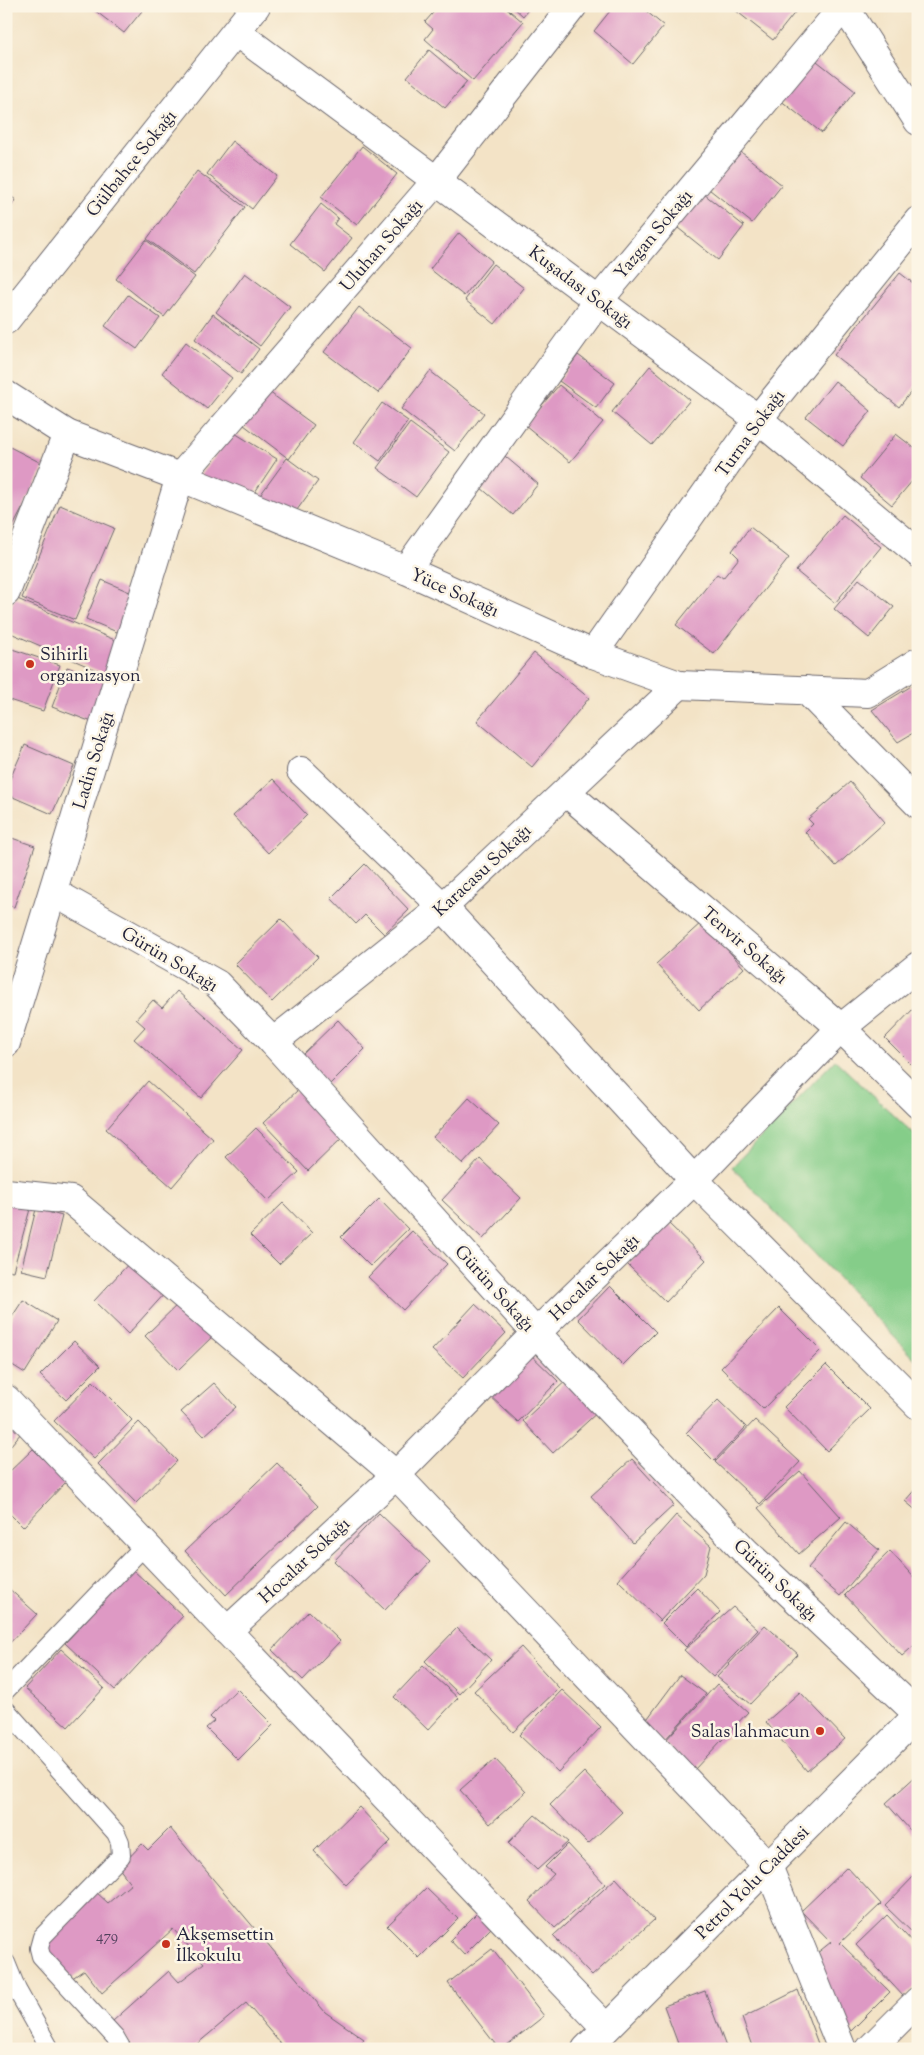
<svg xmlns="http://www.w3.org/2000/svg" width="924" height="2055" font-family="'Sorts Mill Goudy',serif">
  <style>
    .green { fill: #85cd89; stroke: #547862 }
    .building { fill: #de99c4 }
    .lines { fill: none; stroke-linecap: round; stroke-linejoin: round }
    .service-casing { stroke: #6b666c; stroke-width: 20 }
    .minor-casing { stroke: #6b666c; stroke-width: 30 }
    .secondary-casing { stroke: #6b666c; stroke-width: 30 }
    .service { stroke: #fff; stroke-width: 18 }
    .minor { stroke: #fff; stroke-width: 28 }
    .secondary { stroke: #fff; stroke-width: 28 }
    .poi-dot { fill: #c8321e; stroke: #fcf5e5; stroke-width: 2 }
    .labels { text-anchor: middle; stroke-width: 5; stroke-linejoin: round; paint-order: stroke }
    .number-label { font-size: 15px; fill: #51405d }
    .street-label { font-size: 18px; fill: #22223b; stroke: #fcf5e5 }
    .poi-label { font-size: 18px; fill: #22223b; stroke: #fcf5e5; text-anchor: start }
  </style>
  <rect width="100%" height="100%" fill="#fcf5e5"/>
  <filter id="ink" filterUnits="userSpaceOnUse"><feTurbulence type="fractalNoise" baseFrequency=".02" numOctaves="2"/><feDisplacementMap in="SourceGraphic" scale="10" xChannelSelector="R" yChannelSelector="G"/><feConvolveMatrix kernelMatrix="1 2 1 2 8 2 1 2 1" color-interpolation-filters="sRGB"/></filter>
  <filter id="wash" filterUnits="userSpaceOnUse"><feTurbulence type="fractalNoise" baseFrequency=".0096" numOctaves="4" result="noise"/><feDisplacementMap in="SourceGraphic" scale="20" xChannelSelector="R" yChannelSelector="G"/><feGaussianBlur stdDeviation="1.12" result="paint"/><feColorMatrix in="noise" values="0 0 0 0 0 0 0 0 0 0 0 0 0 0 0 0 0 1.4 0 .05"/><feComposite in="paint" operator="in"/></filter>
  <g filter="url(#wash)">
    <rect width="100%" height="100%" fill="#f3e3c6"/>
    <polygon class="green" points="835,1060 918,1138 918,1362 732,1167"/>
    <g id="blocks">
      <g class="building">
        <polygon points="89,6 146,6 124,33"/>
        <polygon points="439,6 445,8 447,6 504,6 523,22 473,81 425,39 433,29 425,22"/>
        <polygon points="512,6 531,6 523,16"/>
        <polygon points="614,6 640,6 664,26 633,64 594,31"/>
        <polygon points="730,6 800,6 773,40"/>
        <polygon points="429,50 467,82 445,108 407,77"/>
        <polygon points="808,54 855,91 822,133 775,96"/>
        <polygon points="232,141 277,176 252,209 207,174"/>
        <polygon points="362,146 397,174 357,225 321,197"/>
        <polygon points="736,148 782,185 752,223 705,186"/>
        <polygon points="197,171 245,207 194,274 147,239"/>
        <polygon points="699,190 744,226 718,260 673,224"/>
        <polygon points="6,193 16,200 6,213"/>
        <polygon points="321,204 338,218 334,224 352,238 325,272 290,244"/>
        <polygon points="459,233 492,261 464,296 430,269"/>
        <polygon points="146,240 195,277 164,317 116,279"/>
        <polygon points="493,264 524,288 495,324 465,300"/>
        <polygon points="245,273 290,307 260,346 216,312"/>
        <polygon points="900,273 918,287 918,383 899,407 834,355"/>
        <polygon points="128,295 160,318 137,349 105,326"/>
        <polygon points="359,307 412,348 378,393 324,352"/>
        <polygon points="213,314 259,349 241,374 195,339"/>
        <polygon points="186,342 232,378 207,409 162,373"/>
        <polygon points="578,355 615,383 596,408 559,381"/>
        <polygon points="650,366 690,400 652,445 612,412"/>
        <polygon points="430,371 484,413 455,451 401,409"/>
        <polygon points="835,381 871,411 843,446 806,417"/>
        <polygon points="559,385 603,422 570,462 525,425"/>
        <polygon points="269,392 314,425 289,459 244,425"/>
        <polygon points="382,403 408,421 380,461 354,442"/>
        <polygon points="410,423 449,452 416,497 377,468"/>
        <polygon points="233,432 277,459 247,504 199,478"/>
        <polygon points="896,434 918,451 918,474 892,505 860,478"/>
        <polygon points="6,445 45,465 6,540"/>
        <polygon points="500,452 538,484 513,515 474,482"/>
        <polygon points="287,458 318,481 289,521 258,498"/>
        <polygon points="60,505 114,528 75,620 22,598"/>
        <polygon points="843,515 881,547 835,603 796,571"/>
        <polygon points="750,527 789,558 714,654 676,625 717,574 723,578 739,558 732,551"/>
        <polygon points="859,579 894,607 869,638 834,609"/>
        <polygon points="102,580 141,597 124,635 86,619"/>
        <polygon points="15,598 122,643 108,675 6,631 6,617"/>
        <polygon points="6,647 60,665 43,711 6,699"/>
        <polygon points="534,653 589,698 532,767 477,721"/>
        <polygon points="67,667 107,682 92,722 52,707"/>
        <polygon points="918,682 918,730 898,742 872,710"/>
        <polygon points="25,745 74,766 52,814 6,794 6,788"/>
        <polygon points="273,779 307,815 268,853 233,816"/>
        <polygon points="850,782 885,822 836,866 805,832 813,824 808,819"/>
        <polygon points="6,836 35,846 14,907 6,905"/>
        <polygon points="365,864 409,910 384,934 365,915 356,924 331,898"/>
        <polygon points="281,919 318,957 272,1002 235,964"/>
        <polygon points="702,922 744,968 699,1010 656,964"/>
        <polygon points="177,991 243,1050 201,1098 134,1039 145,1027 136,1019 153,1000 162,1008"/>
        <polygon points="918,1004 918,1071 885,1038"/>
        <polygon points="338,1020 365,1049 329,1085 301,1056"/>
        <polygon points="148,1081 213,1139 172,1187 106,1129"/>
        <polygon points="299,1089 344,1136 308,1171 263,1123"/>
        <polygon points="469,1098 499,1125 463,1164 433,1137"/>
        <polygon points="256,1128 299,1172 268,1201 226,1157"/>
        <polygon points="480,1159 521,1198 483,1239 442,1200"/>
        <polygon points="379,1199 408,1229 370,1266 341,1237"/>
        <polygon points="6,1202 30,1209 13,1271 6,1270"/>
        <polygon points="283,1203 312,1233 279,1264 250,1235"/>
        <polygon points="36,1209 62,1216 47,1276 21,1270"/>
        <polygon points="667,1222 706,1260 666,1302 627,1264"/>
        <polygon points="412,1231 447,1264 403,1310 368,1277"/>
        <polygon points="133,1259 167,1291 128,1334 94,1301"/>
        <polygon points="610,1286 656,1332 623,1365 578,1319"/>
        <polygon points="183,1299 216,1333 178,1370 145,1336"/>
        <polygon points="23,1300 57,1321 25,1373 6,1361 6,1326"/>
        <polygon points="475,1304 506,1333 463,1378 432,1350"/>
        <polygon points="779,1308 821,1350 763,1409 721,1368"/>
        <polygon points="74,1341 100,1366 66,1400 40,1375"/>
        <polygon points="528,1352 558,1381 518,1422 488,1394"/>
        <polygon points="826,1365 870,1409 827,1451 784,1407"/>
        <polygon points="570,1377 600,1410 553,1453 523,1421"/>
        <polygon points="93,1381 132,1420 94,1459 54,1421"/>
        <polygon points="214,1383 236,1407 204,1436 181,1412"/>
        <polygon points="718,1400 746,1427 714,1461 686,1433"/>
        <polygon points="6,1420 21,1433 6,1451"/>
        <polygon points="755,1420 800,1462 760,1504 715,1462"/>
        <polygon points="139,1422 177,1461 136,1503 98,1464"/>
        <polygon points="33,1449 66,1482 23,1527 6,1510 6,1475"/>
        <polygon points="632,1459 674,1505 633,1543 591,1496"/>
        <polygon points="277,1463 318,1506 226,1595 185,1551"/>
        <polygon points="800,1471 841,1517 799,1554 758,1508"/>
        <polygon points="918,1486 918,1512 905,1501"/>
        <polygon points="379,1513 430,1562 385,1610 334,1561"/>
        <polygon points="676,1515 711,1546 704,1574 660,1621 618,1580"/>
        <polygon points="846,1522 879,1550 840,1596 808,1568"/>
        <polygon points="890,1551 918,1582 918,1642 902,1656 845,1595"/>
        <polygon points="133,1570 183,1616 115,1690 65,1643"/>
        <polygon points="6,1586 37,1614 6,1647"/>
        <polygon points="697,1588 720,1612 686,1647 662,1623"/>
        <polygon points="733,1607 758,1630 713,1677 684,1650"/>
        <polygon points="309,1611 340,1641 303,1680 272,1650"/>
        <polygon points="765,1625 798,1654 750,1704 717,1677"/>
        <polygon points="457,1628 491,1660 459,1694 425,1661"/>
        <polygon points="521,1647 559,1688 513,1732 474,1691"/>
        <polygon points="61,1649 104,1688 68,1727 25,1688"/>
        <polygon points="423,1666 458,1698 428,1730 394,1697"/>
        <polygon points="680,1675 706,1694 663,1742 642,1726"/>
        <polygon points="717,1684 748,1712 694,1770 664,1742"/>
        <polygon points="237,1689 273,1725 238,1760 206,1728 214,1721 210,1717"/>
        <polygon points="562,1690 601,1727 558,1772 519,1735"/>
        <polygon points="800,1692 845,1739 807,1771 766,1722"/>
        <polygon points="495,1759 526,1792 490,1824 460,1790"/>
        <polygon points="584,1772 622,1812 588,1844 550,1805"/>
        <polygon points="918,1774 918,1839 886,1803"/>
        <polygon points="359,1807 391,1841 346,1885 314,1851"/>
        <polygon points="535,1815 568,1842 537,1870 508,1843"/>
        <polygon points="170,1828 325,2012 364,2039 358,2049 285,2049 246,2003 191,2049 134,2049 113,2021 169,1971 179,1982 204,1963 173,1929 102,1993 84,1970 71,1979 43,1944 96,1892 108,1903 131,1884 119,1868 142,1844 148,1850"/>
        <polygon points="568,1844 605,1884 555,1928 529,1901 554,1874 545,1867"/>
        <polygon points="847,1867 881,1904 840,1943 890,1992 851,2031 834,2006 811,1958 831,1942 801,1911"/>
        <polygon points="918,1872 918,1938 885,1906"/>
        <polygon points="616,1878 654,1920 592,1976 553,1936"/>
        <polygon points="426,1888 458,1919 419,1958 387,1926"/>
        <polygon points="484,1906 498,1921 464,1955 450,1940"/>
        <polygon points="887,1915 918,1948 918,1984 904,1997 856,1945"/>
        <polygon points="492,1949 544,2016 502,2049 499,2049 448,1983"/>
        <polygon points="798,1990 820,2049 753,2049 742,2018"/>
        <polygon points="705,1991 726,2047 720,2049 680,2049 664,2006"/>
      </g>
    </g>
  </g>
  <g filter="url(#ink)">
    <use href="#blocks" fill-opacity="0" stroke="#6b666c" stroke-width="1"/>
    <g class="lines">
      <g class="service-casing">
        <g id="service">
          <polyline points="6,1690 145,1545"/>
          <polyline points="6,1710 116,1833 120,1842 121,1856 42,1937 39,1948 41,1956 115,2037 122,2049"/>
          <polyline points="6,1963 17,1990 50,2049"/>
        </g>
      </g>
      <g class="minor-casing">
        <g id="minor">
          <polyline points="844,6 918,121"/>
          <polyline points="236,32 758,419 918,553"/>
          <polyline points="6,320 256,6"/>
          <polyline points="6,395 67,434 180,477 406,570 593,654 679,685 868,693 918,662"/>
          <polyline points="406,570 599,300 844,6"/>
          <polyline points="6,592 67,434"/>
          <polyline points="593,654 758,419 918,221"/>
          <polyline points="806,690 918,804"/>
          <polyline points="301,771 443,907 694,1180 918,1405"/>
          <polyline points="566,792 841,1028 918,1104"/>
          <polyline points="53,892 217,984 273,1042 536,1333 745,1551 918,1714"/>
          <polyline points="273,1042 443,907 679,685"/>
          <polyline points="6,1043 180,477 437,180 573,6"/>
          <polyline points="6,1193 71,1200 396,1475 768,1866 842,2049"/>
          <polyline points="6,1399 606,2028"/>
          <polyline points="227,1631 396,1475 536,1333 694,1180 841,1028 918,966"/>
          <polyline points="870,2049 918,2001"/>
        </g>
      </g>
      <g class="secondary-casing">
        <polyline id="secondary" points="586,2049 918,1715"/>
      </g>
      <use href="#service" class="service"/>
      <use href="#minor" class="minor"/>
      <use href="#secondary" class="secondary"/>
    </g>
  </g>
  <g class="poi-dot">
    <circle cx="30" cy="664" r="5"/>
    <circle cx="820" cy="1731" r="5"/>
    <circle cx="166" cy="1944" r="5"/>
  </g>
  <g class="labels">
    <g class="number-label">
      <text x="107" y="1941">479</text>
    </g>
    <g class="street-label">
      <text transform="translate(131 163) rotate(-51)" y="6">Gülbahçe Sokağı</text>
      <text transform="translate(653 234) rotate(-50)" y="6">Yazgan Sokağı</text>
      <text transform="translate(381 245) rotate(-49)" y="6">Uluhan Sokağı</text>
      <text transform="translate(581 287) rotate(37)" y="6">Kuşadası Sokağı</text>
      <text transform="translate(750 433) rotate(-54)" y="6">Turna Sokağı</text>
      <text transform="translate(455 592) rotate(24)" y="6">Yüce Sokağı</text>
      <text transform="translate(93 760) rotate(-73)" y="6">Ladin Sokağı</text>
      <text transform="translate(482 870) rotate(-43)" y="6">Karacasu Sokağı</text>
      <text transform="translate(745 945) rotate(41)" y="6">Tenvir Sokağı</text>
      <text transform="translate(170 959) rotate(31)" y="6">Gürün Sokağı</text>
      <text transform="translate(594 1277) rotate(-44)" y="6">Hocalar Sokağı</text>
      <text transform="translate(495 1288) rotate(48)" y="6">Gürün Sokağı</text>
      <text transform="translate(304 1560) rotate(-43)" y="6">Hocalar Sokağı</text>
      <text transform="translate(776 1580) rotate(44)" y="6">Gürün Sokağı</text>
      <text transform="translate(752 1882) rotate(-45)" y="6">Petrol Yolu Caddesi</text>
    </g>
    <g class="poi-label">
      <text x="40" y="660">Sihirli<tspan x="40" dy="21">organizasyon</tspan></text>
      <text x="810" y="1737" text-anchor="end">Salas lahmacun</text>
      <text x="176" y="1940">Akşemsettin<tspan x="176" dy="21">İlkokulu</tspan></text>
    </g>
  </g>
  <rect width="924" height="2055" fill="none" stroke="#fcf5e5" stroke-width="25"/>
</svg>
